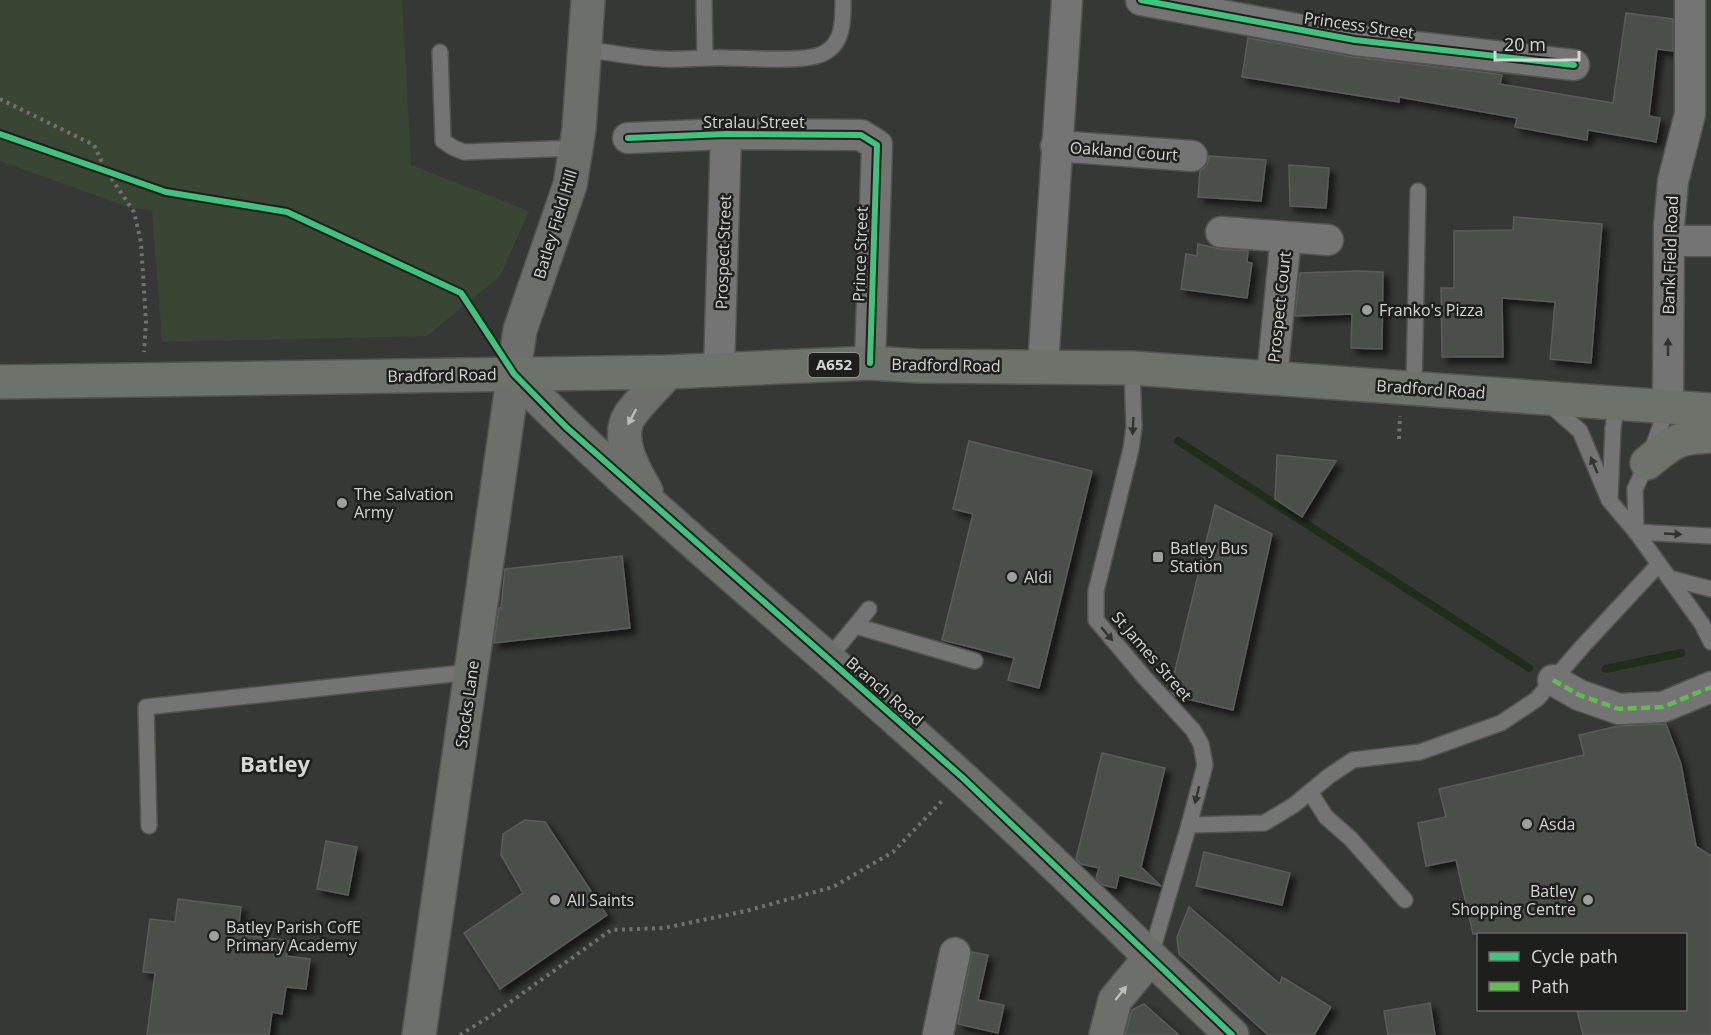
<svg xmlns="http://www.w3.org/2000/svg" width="1711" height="1035" font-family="'Open Sans',sans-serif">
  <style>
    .green { fill: #3a4634 }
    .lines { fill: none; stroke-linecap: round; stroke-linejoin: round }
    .stream { stroke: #1f2e18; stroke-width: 8 }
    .building { fill: #4c504a; stroke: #5a5c5a; stroke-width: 1.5; filter: url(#shadow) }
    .lane-casing { stroke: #535452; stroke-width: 18 }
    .street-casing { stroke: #535452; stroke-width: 33 }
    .secondary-casing { stroke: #535452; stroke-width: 36 }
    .primary-casing { stroke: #535452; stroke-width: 36 }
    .path { stroke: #717270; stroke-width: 4; stroke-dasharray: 3 4.5; stroke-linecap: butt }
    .lane { stroke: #737473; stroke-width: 15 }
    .street { stroke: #737473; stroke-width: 30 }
    .secondary { stroke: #6c6f6a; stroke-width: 33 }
    .primary { stroke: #6d736a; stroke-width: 33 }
    .quiet { stroke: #5fbe4e; stroke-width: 4.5; stroke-dasharray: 9 4.5; stroke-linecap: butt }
    .cycleway-casing { stroke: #1e1f1d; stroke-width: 10 }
    .cycleway { stroke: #40c37c; stroke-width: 6 }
    .oneway { fill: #333432 }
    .oneway2 { fill: #bcbeba }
    .poi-dot { fill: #9ea09d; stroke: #1e1f1d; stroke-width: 2 }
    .labels { text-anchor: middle; stroke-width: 5; stroke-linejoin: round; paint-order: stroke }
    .shield { fill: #1e1f1d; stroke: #9fa09e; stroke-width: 1.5 }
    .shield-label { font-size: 15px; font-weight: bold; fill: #d6d8d5 }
    .street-label { font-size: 16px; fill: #d6d8d5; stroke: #1e1f1d }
    .poi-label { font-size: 16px; fill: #d6d8d5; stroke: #1e1f1d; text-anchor: start }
    .district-label { font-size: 22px; font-weight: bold; fill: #d6d8d5; stroke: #1e1f1d }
  </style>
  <defs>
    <filter id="shadow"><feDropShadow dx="5.5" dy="5.5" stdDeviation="3" flood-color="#0009"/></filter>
  </defs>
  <rect width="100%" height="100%" fill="#363835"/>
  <polygon class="green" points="0,0 402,0 411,165 529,211 500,276 427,336 162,342 152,210 131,208 0,161"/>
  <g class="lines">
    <g class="stream">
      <polyline points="1178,441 1529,668"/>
      <polyline points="1606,669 1681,653"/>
    </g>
  </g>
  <g class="building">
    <polygon points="1626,13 1673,19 1673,51 1657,49 1649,116 1660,118 1656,142 1588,130 1587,140 1515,127 1517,118 1399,97 1399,102 1242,77 1248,38 1353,57 1489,73 1502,75 1500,84 1613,103"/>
    <polygon points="1209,156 1266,160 1261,201 1198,197 1200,171 1207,165"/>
    <polygon points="1289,165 1329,168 1326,208 1290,206"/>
    <polygon points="1514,217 1602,224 1591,363 1550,359 1555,302 1502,298 1503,357 1442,357 1441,288 1454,288 1454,231 1513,230"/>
    <polygon points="1198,244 1220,249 1248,251 1247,262 1252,263 1247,298 1181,289 1186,254 1197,256"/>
    <polygon points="1358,271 1383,272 1382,349 1351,348 1352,314 1295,316 1300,273"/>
    <polygon points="969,441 1092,471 1039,688 1008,680 1014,658 942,640 973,514 953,509"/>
    <polygon points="1277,455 1336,461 1302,517 1275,499"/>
    <polygon points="1215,505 1272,534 1233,710 1175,696 1170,691"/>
    <polygon points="622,556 630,628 494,643 499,608 501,608 505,569"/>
    <polygon points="1666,724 1681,764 1696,846 1711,856 1711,1035 1583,1035 1577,1010 1686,1010 1686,934 1473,934 1456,860 1426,866 1418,823 1446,817 1439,789 1584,755 1579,735 1618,726"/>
    <polygon points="1102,753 1165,768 1141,867 1161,886 1119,875 1116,888 1103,885 1096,878 1099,868 1081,864 1076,859"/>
    <polygon points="525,820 545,822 607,915 500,989 464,933 523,893 501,855 503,834"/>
    <polygon points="326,841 357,847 348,895 317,889"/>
    <polygon points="1204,852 1290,873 1282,905 1196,886"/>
    <polygon points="178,899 241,907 238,934 289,941 287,956 310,959 306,989 286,987 282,1014 272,1012 269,1035 147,1035 155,973 143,972 150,919 175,922"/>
    <polygon points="1189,907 1280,984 1282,977 1331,1007 1314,1035 1268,1035 1179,954 1177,937"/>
    <polygon points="972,952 988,955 978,1000 1004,1005 998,1033 958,1024"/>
    <polygon points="1430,1003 1435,1035 1388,1035 1384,1011"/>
    <polygon points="1144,1004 1179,1035 1125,1035 1132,1010"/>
  </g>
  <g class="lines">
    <g class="lane-casing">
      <g id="lane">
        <polyline points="704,0 705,58"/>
        <path d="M585 49C611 53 637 58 663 59 685 60 706 57 728 58 749 58 807 63 824 53 844 43 843 19 843 0"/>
        <polyline points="440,52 443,141 454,148 464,152 576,148"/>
        <polyline points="1132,368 1134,427 1131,449 1096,591 1096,620 1145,678 1193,730 1201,744 1205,765 1189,825 1150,958"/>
        <polyline points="1414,388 1418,191"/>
        <polyline points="1547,402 1580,431 1609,500 1636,532 1702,624 1711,642"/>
        <polyline points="1610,497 1613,428 1617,403"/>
        <polyline points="1636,532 1635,489 1647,463 1668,405"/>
        <polyline points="1636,532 1711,536"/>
        <polyline points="1669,578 1711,589"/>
        <polyline points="856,626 975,661"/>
        <polyline points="828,659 869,609"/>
        <polyline points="1310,792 1326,817 1351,839 1405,900"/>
        <polyline points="1189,825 1264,823 1294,805 1329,776 1353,760 1420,752 1501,723 1537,699 1582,647 1659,564"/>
        <polyline points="149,826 146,707 471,672"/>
      </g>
    </g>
    <g class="street-casing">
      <g id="street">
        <polyline points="1141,0 1355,40 1574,65"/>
        <polyline points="628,138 726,134 861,135 877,145 870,363"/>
        <polyline points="1056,146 1192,156"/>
        <polyline points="1221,232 1328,240"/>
        <polyline points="1669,241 1711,241"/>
        <polyline points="1043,366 1067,0"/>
        <polyline points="719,370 726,134"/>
        <polyline points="1272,377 1286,237"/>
        <polyline points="1668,405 1669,226 1673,181 1690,114 1690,0"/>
        <polyline points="1553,680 1579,695 1619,709 1663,707 1711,687"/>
        <polyline points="938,1034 955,953"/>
      </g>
    </g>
    <g class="secondary-casing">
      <g id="secondary">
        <path d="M514 374C655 517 814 642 962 778 1054 861 1142 950 1232 1035"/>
        <path d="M646 491C634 471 615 438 630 415 641 400 656 386 668 372"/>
        <polyline points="419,1035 520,330 570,185 579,129 588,0"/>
        <polyline points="1106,1035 1115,1000 1150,958"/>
      </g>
    </g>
    <g class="primary-casing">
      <g id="primary">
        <polyline points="0,382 668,372 870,363 919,366 1132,368 1711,410"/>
        <path d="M1647 463C1674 441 1675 438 1711 436"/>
      </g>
    </g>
    <g class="path">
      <polyline points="0,99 94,145 105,169 134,212 141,242 146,322 144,352"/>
      <polyline points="1399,439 1400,416"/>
      <polyline points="460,1035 495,1013 611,930 664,928 746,911 833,887 893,852 942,801"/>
    </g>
    <use href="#lane" class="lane"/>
    <use href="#street" class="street"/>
    <use href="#secondary" class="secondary"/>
    <use href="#primary" class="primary"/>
    <polyline class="quiet" points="1553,680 1579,695 1619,709 1663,707 1711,687"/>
    <g class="cycleway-casing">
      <g id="cycleway">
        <polyline points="1141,0 1355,40 1574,65"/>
        <polyline points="0,134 166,192 287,212 461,293 514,374 566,427 963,778 1232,1035"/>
        <polyline points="628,138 726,134 861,135 877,145 870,363"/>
      </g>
    </g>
    <use href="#cycleway" class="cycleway"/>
  </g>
  <defs><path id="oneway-solid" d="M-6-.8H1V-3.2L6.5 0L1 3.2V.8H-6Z" transform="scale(1.5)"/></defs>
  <g class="oneway">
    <use href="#oneway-solid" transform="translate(1668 347) rotate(-90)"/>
    <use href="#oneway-solid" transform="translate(1133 426) rotate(93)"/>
    <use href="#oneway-solid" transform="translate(1594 465) rotate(-113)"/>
    <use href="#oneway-solid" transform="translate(1673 534) rotate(3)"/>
    <use href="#oneway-solid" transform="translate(1107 634) rotate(50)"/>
    <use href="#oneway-solid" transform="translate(1197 795) rotate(104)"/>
  </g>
  <g class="oneway2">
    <use href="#oneway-solid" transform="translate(632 417) rotate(118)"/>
    <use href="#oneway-solid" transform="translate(1121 993) rotate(-51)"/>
  </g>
  <g class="poi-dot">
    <circle cx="1367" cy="310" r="6"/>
    <circle cx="342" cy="503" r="6"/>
    <rect x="1152" y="551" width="12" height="12" rx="3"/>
    <circle cx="1012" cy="577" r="6"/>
    <circle cx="1527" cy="824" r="6"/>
    <circle cx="555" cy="900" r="6"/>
    <circle cx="1588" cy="900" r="6"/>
    <circle cx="214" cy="936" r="6"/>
  </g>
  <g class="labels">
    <rect class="shield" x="808.5" y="353" width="51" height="24" rx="4.5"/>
    <g class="shield-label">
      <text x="834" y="370">A652</text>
    </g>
    <g class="street-label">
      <text transform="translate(1359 25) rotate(8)" y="6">Princess Street</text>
      <text x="754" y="128">Stralau Street</text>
      <text transform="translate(1124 151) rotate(4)" y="6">Oakland Court</text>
      <text transform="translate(555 224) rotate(-73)" y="6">Batley Field Hill</text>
      <text transform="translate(723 252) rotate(-88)" y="6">Prospect Street</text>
      <text transform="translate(860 254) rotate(-88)" y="6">Prince Street</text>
      <text transform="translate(1670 255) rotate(-88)" y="6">Bank Field Road</text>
      <text transform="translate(1279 307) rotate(-84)" y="6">Prospect Court</text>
      <text transform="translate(946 365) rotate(1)" y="6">Bradford Road</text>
      <text transform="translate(442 375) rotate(-1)" y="6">Bradford Road</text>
      <text transform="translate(1431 389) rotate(4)" y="6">Bradford Road</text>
      <text transform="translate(1152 656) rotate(49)" y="6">St James Street</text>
      <text transform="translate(885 691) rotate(41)" y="6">Branch Road</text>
      <text transform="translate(467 704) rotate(-82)" y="6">Stocks Lane</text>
    </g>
    <g class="poi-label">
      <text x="1379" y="316">Franko's Pizza</text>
      <text x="354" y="500">The Salvation<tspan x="354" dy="18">Army</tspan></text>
      <text x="1170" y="554">Batley Bus<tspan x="1170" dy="18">Station</tspan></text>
      <text x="1024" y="583">Aldi</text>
      <text x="1539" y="830">Asda</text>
      <text x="1576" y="897" text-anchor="end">Batley<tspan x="1576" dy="18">Shopping Centre</tspan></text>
      <text x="567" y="906">All Saints</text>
      <text x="226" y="933">Batley Parish CofE<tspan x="226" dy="18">Primary Academy</tspan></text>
    </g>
    <g class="district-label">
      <text x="275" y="772">Batley</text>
    </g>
  </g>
  <rect x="1477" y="933" width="210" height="78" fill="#1e1f1d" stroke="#686967" stroke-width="1.5"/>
  <rect x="1489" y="952" width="30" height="9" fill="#40c37c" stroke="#686967" stroke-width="1.5"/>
  <text x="1531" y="963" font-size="18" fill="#d6d8d5">Cycle path</text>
  <rect x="1489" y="982" width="30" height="9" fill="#5fbe4e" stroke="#686967" stroke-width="1.5"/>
  <text x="1531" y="993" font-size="18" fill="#d6d8d5">Path</text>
  <path d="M1495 51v9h84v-9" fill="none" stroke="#d6d8d5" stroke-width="3"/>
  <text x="1504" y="51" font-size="18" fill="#d6d8d5" stroke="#1e1f1d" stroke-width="4.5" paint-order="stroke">20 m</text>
</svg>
